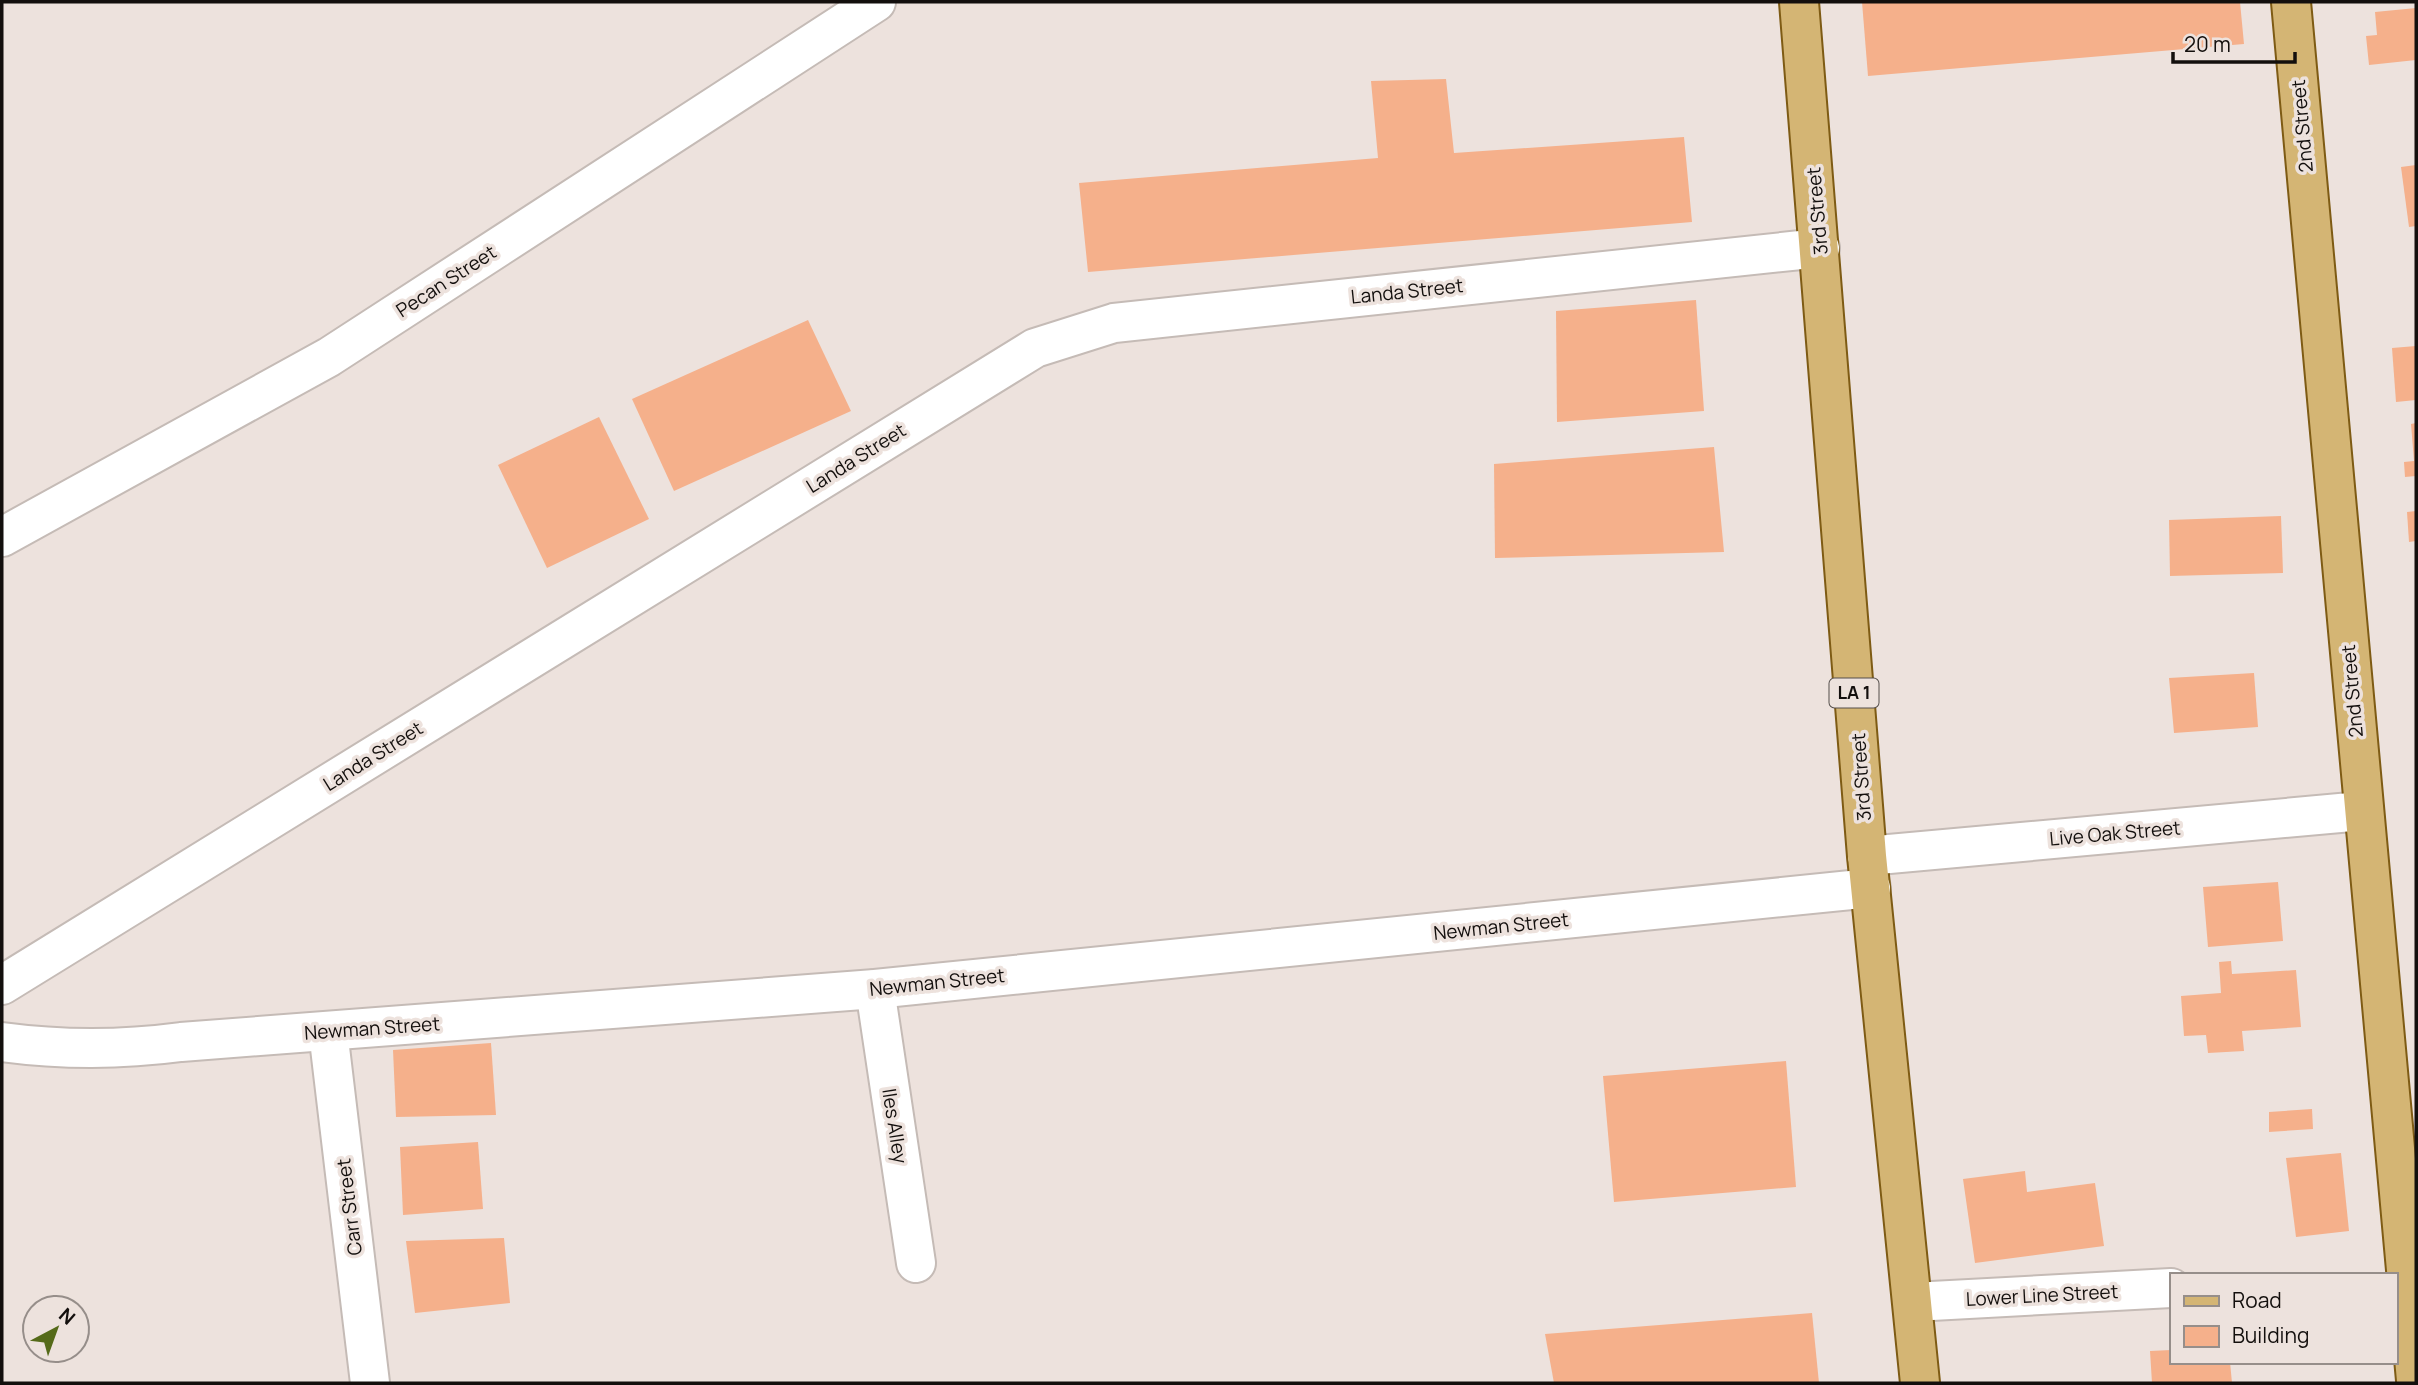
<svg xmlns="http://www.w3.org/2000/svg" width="2418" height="1385" font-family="Manrope,sans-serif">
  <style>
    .building { fill: #f5b08b }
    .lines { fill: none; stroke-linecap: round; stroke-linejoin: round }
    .minor-casing { stroke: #c5bbb6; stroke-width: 42 }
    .primary-casing { stroke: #7e5b14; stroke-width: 42 }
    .minor { stroke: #fff; stroke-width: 38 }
    .primary { stroke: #d4b574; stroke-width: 38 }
    .labels { text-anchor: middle; stroke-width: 7; stroke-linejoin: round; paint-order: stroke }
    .shield { fill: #ede2dd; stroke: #544e4b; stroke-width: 2 }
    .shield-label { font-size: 18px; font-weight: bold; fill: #130f0d }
    .street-label { font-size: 19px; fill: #130f0d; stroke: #ede2dd }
  </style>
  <rect width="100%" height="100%" fill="#ede2dd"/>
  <g class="building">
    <polygon points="1862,2 2240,2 2244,44 1868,76"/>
    <polygon points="2416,8 2416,60 2369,65 2366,36 2377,35 2375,12"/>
    <polygon points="1446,79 1454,153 1684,137 1692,222 1088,272 1079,183 1378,158 1371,81"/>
    <polygon points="2416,165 2416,226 2409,227 2401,167"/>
    <polygon points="1696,300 1704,411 1557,422 1556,311"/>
    <polygon points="808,320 851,411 674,491 632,399"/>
    <polygon points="2416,346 2416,400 2396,402 2392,348"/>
    <polygon points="599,417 649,519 547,568 498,465"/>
    <polygon points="2416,423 2416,476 2405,477 2404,462 2414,461 2411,424"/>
    <polygon points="1714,447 1724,552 1495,558 1494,464"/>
    <polygon points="2416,511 2416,541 2409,542 2407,512"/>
    <polygon points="2281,516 2283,573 2170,576 2169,520"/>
    <polygon points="2254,673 2258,727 2174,733 2169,678"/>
    <polygon points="2278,882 2283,941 2208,947 2203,887"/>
    <polygon points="2231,961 2232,974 2296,970 2301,1027 2242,1031 2244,1051 2208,1053 2206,1035 2184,1036 2181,996 2221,993 2219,962"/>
    <polygon points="491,1043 496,1115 396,1117 393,1050"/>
    <polygon points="1786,1061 1796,1187 1614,1202 1603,1076"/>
    <polygon points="2312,1109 2313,1129 2269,1132 2269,1112"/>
    <polygon points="478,1142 483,1209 403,1215 400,1147"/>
    <polygon points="2341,1153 2349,1231 2296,1237 2286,1158"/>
    <polygon points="2025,1171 2027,1192 2095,1183 2104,1246 1975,1263 1963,1179"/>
    <polygon points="504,1238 510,1303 415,1313 406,1241"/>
    <polygon points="1812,1313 1819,1383 1554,1383 1545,1334"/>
    <polygon points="2171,1350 2171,1362 2230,1362 2232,1383 2152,1383 2150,1351"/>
  </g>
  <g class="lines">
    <g class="minor-casing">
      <g id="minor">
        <polyline points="2,537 329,357 876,2"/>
        <polyline points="1867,856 2362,811"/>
        <polyline points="2,985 1035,348 1114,323 1820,248"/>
        <polyline points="875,989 916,1263"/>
        <polyline points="328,1031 370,1383"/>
        <path d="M2 1042C62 1050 121 1050 181 1042L875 989 1871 888"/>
        <polyline points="1913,1302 2171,1288"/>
      </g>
    </g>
    <g class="primary-casing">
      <g id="primary">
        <polyline points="1799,2 1867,856 1920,1383"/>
        <polyline points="2291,2 2416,1380"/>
      </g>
    </g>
    <use href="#minor" class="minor"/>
    <use href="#primary" class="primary"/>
  </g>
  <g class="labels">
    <rect class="shield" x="1829.5" y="678.5" width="49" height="29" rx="5"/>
    <g class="shield-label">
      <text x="1854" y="699">LA 1</text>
    </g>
    <g class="street-label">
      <text transform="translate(2302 126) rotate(-95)" y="7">2nd Street</text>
      <text transform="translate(1817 211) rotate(-95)" y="7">3rd Street</text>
      <text transform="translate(446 281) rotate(-33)" y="7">Pecan Street</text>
      <text transform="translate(1407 291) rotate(-6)" y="7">Landa Street</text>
      <text transform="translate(856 458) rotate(-32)" y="7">Landa Street</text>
      <text transform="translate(2352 691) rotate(-95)" y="7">2nd Street</text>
      <text transform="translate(373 756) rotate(-32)" y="7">Landa Street</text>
      <text transform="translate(1861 777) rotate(-94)" y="7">3rd Street</text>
      <text transform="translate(2115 833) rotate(-5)" y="7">Live Oak Street</text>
      <text transform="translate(1501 926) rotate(-6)" y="7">Newman Street</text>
      <text transform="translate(937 982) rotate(-6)" y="7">Newman Street</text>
      <text transform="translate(372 1028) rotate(-4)" y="7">Newman Street</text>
      <text transform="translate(895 1126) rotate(81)" y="7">Iles Alley</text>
      <text transform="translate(349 1207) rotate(-97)" y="7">Carr Street</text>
      <text transform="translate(2042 1295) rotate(-3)" y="7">Lower Line Street</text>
    </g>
  </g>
  <rect width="2418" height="1385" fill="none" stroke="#130f0d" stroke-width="7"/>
  <rect x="2170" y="1273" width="228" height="91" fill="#ede2dd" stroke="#968e8a" stroke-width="2"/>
  <rect x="2184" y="1296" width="35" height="10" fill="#d4b574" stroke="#968e8a" stroke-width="2"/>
  <text x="2232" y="1308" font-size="21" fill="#130f0d">Road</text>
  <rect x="2184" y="1326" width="35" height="21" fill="#f5b08b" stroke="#968e8a" stroke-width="2"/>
  <text x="2232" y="1343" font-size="21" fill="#130f0d">Building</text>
  <g transform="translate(56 1329) rotate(41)"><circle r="33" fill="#ede2dd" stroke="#968e8a" stroke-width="2"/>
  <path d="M0-5L12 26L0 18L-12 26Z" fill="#556a19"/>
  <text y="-10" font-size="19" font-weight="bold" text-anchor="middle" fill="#130f0d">N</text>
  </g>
  <path d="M2173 52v10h122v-10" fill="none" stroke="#130f0d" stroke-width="3.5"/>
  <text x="2184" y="52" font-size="21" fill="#130f0d" stroke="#ede2dd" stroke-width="5" paint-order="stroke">20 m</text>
</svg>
